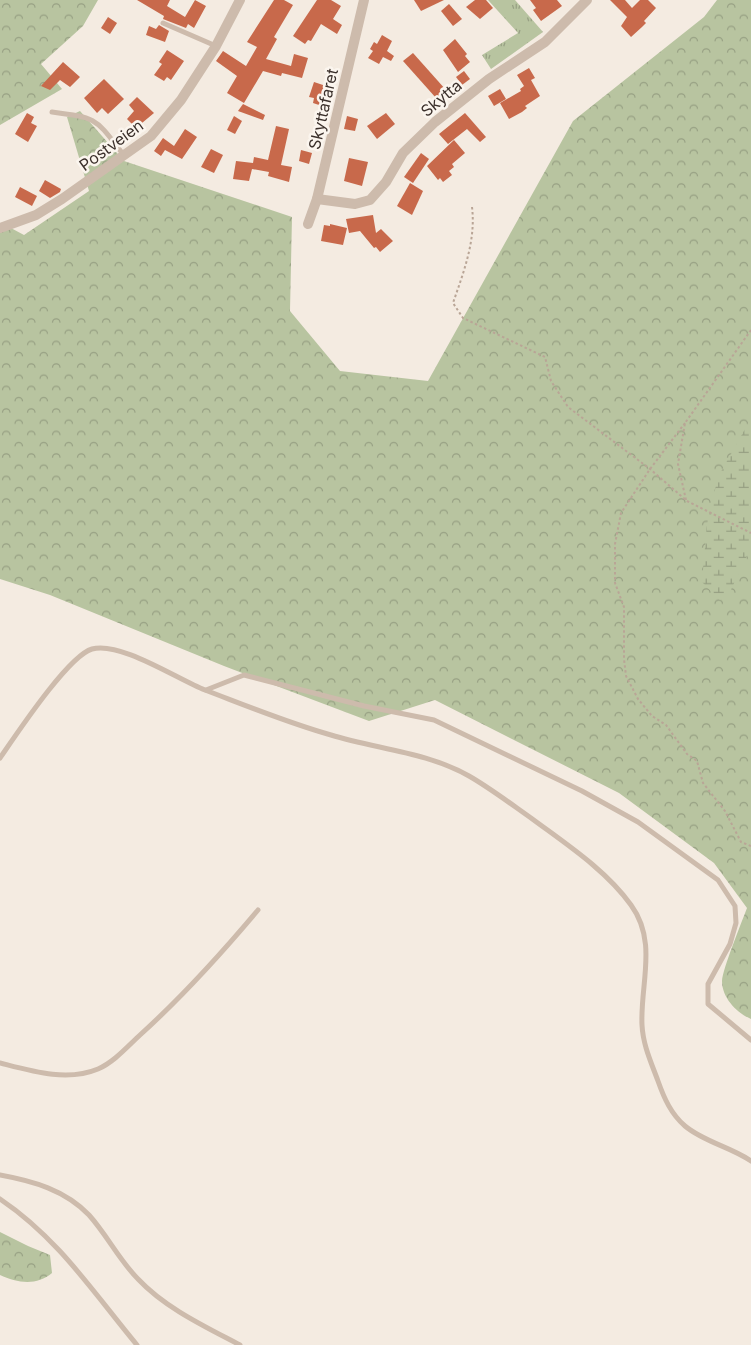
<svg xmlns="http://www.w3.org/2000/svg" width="751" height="1345" font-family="Inter,sans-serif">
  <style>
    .grass { fill: url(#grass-tufts) }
    .forest { fill: url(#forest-crowns) }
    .wetland { fill: url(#wetland-marsh) }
    .building { fill: #c8694b }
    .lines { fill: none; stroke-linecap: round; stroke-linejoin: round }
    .path { stroke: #b9a596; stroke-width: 2; stroke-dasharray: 2.5 2.5; stroke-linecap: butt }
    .lane { stroke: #cdbbac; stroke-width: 5 }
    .street { stroke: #cdbbac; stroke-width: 10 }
    .labels { text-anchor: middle; stroke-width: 5; stroke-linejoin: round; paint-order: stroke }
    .street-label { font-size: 16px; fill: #3b302b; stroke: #fbf5ee }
  </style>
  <defs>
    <pattern id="grass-tufts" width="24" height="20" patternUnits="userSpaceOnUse" patternTransform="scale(1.25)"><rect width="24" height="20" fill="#b8c4a0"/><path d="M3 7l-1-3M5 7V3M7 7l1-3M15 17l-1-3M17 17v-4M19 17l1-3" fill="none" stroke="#97a083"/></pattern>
    <pattern id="forest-crowns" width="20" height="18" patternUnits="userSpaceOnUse" patternTransform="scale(1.25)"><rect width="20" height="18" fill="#b8c4a0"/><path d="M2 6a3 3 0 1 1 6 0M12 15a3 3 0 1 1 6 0" fill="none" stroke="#97a083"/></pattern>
    <pattern id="wetland-marsh" width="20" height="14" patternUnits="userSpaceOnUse" patternTransform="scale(1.25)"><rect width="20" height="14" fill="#b8c4a0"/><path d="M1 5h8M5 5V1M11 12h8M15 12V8" fill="none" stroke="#97a083"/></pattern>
  </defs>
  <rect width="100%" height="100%" fill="#f4ebe1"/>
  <polygon class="grass" points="488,0 515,0 543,32 491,69 482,55 518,33"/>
  <g class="forest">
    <polygon points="0,0 98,0 83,26 41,64 62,89 0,125"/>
    <path d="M717 0H751V1019C737 1013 722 998 722 981 723 968 741 924 747 908L714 863 619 793 435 700 369 721 224 666 50 595 0 579V231L9 227 24 235 89 191 67 117 80 111 124 161 292 217 290 311 340 371 428 381 573 121 704 17Z"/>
    <path d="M0 1232 28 1246 50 1255 52 1273C37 1286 17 1283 0 1275Z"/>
  </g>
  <polygon class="wetland" points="751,428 751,547 729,594 720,600 702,582 707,524 718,477 745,429"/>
  <g class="building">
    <polygon points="137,0 170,0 167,6 185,17 195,0 206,6 194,28 188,24 186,28 163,19 164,16"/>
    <polygon points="274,0 284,0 293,5 274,37 277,39 266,59 291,66 294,54 308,58 302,78 282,73 281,76 263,71 244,103 227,93 237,76 216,61 223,51 246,66 257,47 247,42"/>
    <polygon points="317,0 331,0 341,6 333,19 342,25 337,34 321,24 311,41 308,40 305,44 293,36"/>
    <polygon points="414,0 444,0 421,11"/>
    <polygon points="475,0 486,0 493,8 480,19 466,7"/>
    <polygon points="530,0 557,0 562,6 541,21 533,10 536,8"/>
    <polygon points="610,0 625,0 632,8 640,0 648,0 656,8 644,21 646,23 642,27 631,37 621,26 627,17"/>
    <polygon points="449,4 462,19 453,26 441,11"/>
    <polygon points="108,17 117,23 110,34 101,28"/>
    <polygon points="159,25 169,31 165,42 146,35 149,26 156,29"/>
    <polygon points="382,35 392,41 387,51 394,56 391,61 383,57 379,64 368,58 373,51 370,49 374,42 377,44"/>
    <polygon points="455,39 467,54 465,56 470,62 458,72 443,50"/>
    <polygon points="167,50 184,61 171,80 167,77 164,81 154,75 162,64 159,62"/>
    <polygon points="413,53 446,90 436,98 403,61"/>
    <polygon points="63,62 80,77 70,87 60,80 50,90 41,86"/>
    <polygon points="529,68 535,78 531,80 540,96 525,106 527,108 522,112 509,119 500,103 521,91 520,89 524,86 517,75"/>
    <polygon points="464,71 470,79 462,85 456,77"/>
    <polygon points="104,79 124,99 108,114 102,108 97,113 84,98"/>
    <polygon points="314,82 326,86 322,106 313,103 314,98 309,97"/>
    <polygon points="500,89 506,99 494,106 488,96"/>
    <polygon points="137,97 154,113 136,128 127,119 134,111 129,105"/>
    <polygon points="243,104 265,115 263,120 238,111"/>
    <polygon points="27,113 34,117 31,123 37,126 28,142 15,134"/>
    <polygon points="386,113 395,124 377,139 367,126"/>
    <polygon points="465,113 486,137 480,142 467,129 448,144 439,134"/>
    <polygon points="234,116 242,121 235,134 227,130"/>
    <polygon points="347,116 358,119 355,131 344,129"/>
    <polygon points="276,126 289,129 281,165 292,167 289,182 268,176 269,172 252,169 249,181 233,179 236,161 253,163 254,157 268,160"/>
    <polygon points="185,129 197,137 182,159 165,150 161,156 154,151 163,138 174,146"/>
    <polygon points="454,140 465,153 452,164 454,167 449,171 452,175 443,182 440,178 438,180 427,166"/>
    <polygon points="211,149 223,155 214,173 201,167"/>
    <polygon points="301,150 312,153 309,164 299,161"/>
    <polygon points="421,153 429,159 413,183 404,177"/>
    <polygon points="349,158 368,162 362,186 344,181"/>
    <polygon points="45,180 61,189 60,192 50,198 39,191"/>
    <polygon points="410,183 423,191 412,215 397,206"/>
    <polygon points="20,187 37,196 32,206 15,197"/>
    <polygon points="373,215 376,233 381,229 393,241 380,252 376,247 374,248 360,231 349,233 346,219"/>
    <polygon points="330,224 347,228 343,245 321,241 324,225 330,226"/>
  </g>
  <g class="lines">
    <g class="path">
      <path d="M472 207C476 240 464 271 453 303L463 318 545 357 551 381 568 407 650 469 687 501 751 533"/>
      <polyline points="685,423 650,469 621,513 615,544 615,583 624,607 624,659 626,676 638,699 652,716 666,725 687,754 697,761 703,783 725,811 741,842 751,846"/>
      <polyline points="686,500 678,464 685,423 751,330"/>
    </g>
    <g class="lane">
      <polyline points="163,23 216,46"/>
      <path d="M52 112C98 118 95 118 123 154"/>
      <polyline points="206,690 244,675 364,706 434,720 582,791 638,822 718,880 735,906 736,923 730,944 708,984 708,1004 751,1040"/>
      <path d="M0 758C16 735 68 656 92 649 120 641 177 679 205 690 247 706 288 723 331 735 376 749 427 752 469 776 490 788 511 804 531 818 566 844 606 870 631 905 658 942 640 984 642 1025 643 1045 651 1062 658 1081 664 1098 671 1114 685 1126 704 1142 731 1147 751 1161"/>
      <path d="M0 1063C31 1071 67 1082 98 1069 114 1062 127 1047 140 1035 182 997 221 954 258 910"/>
      <path d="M0 1175C33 1181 65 1190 89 1215 107 1235 119 1260 138 1279 165 1308 206 1327 240 1345"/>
      <path d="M0 1199C58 1238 93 1292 137 1345"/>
    </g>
    <g class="street">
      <polyline points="317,199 355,204 370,200 386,182 403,153 435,122 489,79 545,42 587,0"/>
      <polyline points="308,224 317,199 364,0"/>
      <polyline points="0,228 36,215 62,199 151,136 181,100 216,46 240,0"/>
    </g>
  </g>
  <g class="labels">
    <g class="street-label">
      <text transform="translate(441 98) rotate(-40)" y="6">Skytta</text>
      <text transform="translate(323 109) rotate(-77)" y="6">Skyttafaret</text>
      <text transform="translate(111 145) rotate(-36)" y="6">Postveien</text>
    </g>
  </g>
</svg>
